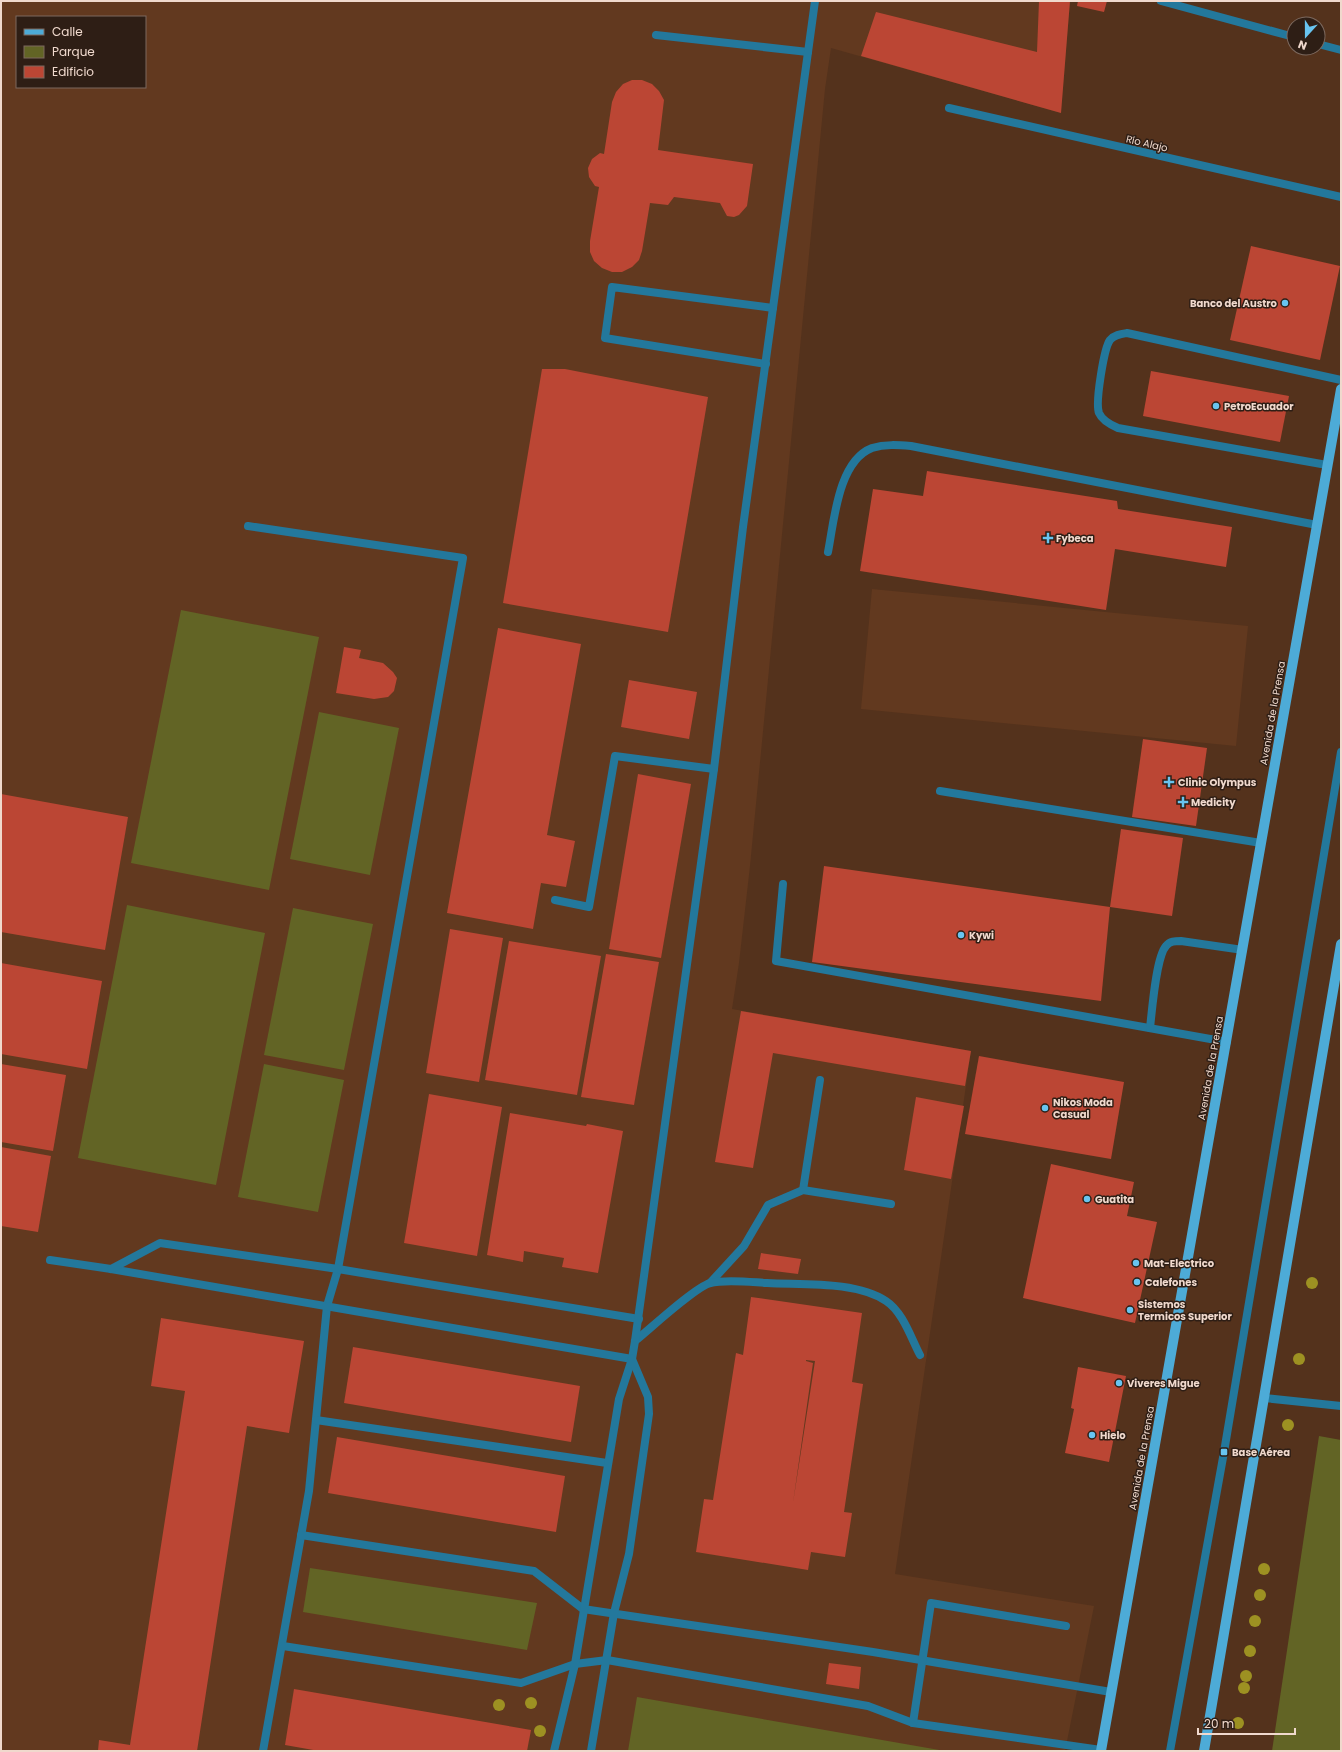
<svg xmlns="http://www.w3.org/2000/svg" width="1342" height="1752" font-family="Poppins,sans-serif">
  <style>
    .built { fill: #62391f; fill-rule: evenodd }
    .green { fill: #626425 }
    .building { fill: #bb4634; fill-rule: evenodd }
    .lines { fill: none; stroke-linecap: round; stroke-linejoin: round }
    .service { stroke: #23789c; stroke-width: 8 }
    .minor { stroke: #23789c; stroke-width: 8 }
    .primary { stroke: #4dabd7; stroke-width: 10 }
    .tree { fill: #9d9122 }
    .poi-dot { fill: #68c4f0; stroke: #2e1e15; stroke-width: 1.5 }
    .labels { text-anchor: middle; stroke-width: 3; stroke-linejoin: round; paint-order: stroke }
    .street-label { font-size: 10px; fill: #f0d9cd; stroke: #2e1e15 }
    .poi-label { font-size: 10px; font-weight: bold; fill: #f0d9cd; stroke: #2e1e15; text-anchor: start }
  </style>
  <rect width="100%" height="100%" fill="#54321c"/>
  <g class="built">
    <path d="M1 1H1070L1061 113 831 48 825 89 750 866 739 963 732 1009 971 1051 895 1574 1094 1606 1065 1751H1ZM17 17H145V87H17Z"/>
    <polygon points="872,589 1248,626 1236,746 861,709"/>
  </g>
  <g class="green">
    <polygon points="181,610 319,637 269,890 131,863"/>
    <polygon points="319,712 399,728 370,875 290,859"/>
    <polygon points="127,905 265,933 216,1185 78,1158"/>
    <polygon points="293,908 373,924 344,1070 264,1055"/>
    <polygon points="264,1064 344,1080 318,1212 238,1197"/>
    <polygon points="1319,1436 1341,1440 1341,1751 1272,1751"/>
    <polygon points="310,1568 537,1603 527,1650 303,1612"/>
    <polygon points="637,1697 945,1751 628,1751"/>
  </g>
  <g class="building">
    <polygon points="1039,1 1070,1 1061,113 861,56 876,12 1037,52"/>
    <polygon points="1078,1 1107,1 1104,12 1077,6"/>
    <polygon points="632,80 642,80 652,84 659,91 664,100 658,150 753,164 747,206 739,215 734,217 727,216 720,203 674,197 668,205 650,203 642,251 639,260 632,267 622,272 612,272 602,268 594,261 590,252 590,241 599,187 595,186 589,177 588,168 592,159 600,153 604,154 612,102 616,92 623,84"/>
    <polygon points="1251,246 1340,266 1320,360 1230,340"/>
    <polygon points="542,369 565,369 708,397 668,632 503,603"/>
    <polygon points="1151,371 1289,396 1280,442 1143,416"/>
    <polygon points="927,471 1117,501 1118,509 1232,527 1226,567 1115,549 1106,610 860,571 873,489 923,496"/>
    <polygon points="498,628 581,644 547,835 575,841 566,887 541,883 533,929 447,913"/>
    <polygon points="344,647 361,650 359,658 383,663 393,672 397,678 394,691 388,697 374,699 336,693"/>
    <polygon points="629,680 697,692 689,739 621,727"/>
    <polygon points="1143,739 1207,748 1196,826 1132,817"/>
    <polygon points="638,774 691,784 661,958 609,949"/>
    <polygon points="1,794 128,817 105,950 1,932"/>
    <polygon points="1121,829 1183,838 1172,916 1110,907"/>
    <polygon points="824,866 1110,907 1101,1001 812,962"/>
    <polygon points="450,929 503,938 479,1082 426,1073"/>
    <polygon points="509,941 601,956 577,1095 485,1080"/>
    <polygon points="606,954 659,962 634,1105 581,1097"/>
    <polygon points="1,963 102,981 87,1069 1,1054"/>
    <polygon points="741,1011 971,1051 965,1086 773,1053 753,1168 715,1162"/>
    <polygon points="979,1056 1124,1082 1111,1159 965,1134"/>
    <polygon points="1,1064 66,1075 53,1151 1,1142"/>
    <polygon points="429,1094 502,1107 477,1256 404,1243"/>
    <polygon points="916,1097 964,1106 951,1179 904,1170"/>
    <polygon points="510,1113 586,1126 587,1124 623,1131 598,1273 562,1267 564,1258 524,1251 523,1262 487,1255"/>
    <polygon points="1,1147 51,1156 38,1232 1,1226"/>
    <polygon points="1051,1164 1134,1182 1127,1216 1157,1222 1135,1323 1023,1298"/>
    <polygon points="761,1253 801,1259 798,1274 758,1269"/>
    <path d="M751 1297 862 1313 852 1382 863 1384 844 1512 852 1513 845 1557 811 1552 808 1570 696 1552 704 1499 713 1500 736 1353 743 1355ZM806 1360 815 1361 793 1503 813 1363 806 1361Z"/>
    <polygon points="161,1318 304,1341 289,1433 247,1426 197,1751 98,1751 99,1740 130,1745 185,1391 151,1386"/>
    <polygon points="353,1347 580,1386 571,1442 344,1403"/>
    <polygon points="1078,1367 1126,1376 1109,1462 1065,1453 1074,1409 1071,1408"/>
    <polygon points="337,1437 565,1476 556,1532 328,1493"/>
    <polygon points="829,1663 861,1667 859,1689 826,1684"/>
    <polygon points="294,1689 531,1730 527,1751 319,1751 285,1745"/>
  </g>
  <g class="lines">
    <g class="service">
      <polyline points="1161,1 1294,37"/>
      <polyline points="656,35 808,52"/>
      <polyline points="1318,44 1341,50"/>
      <polyline points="766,364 605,338 612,287 773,308"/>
      <path d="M1327 465 1118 428C1111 425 1102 420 1099 413 1095 403 1104 348 1110 340 1114 335 1121 334 1127 333L1341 380"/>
      <polyline points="248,526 463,558 338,1269 327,1306 309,1491 263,1751"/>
      <path d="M828 552C834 522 838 461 872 448 885 444 898 445 911 446L1317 525"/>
      <polyline points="940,791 1261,843"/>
      <polyline points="783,884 776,961 1227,1042"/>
      <polyline points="555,900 589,907 615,756 714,769"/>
      <path d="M1150 1028C1152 1011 1156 957 1166 946 1170 941 1175 941 1181 941L1243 950"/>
      <polyline points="803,1190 820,1080"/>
      <polyline points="50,1260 111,1269 632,1359"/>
      <polyline points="111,1269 160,1243 338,1269 639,1319"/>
      <polyline points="710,1283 744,1246 768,1205 803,1190 891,1204"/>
      <path d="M635 1341C650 1329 694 1288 710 1283 726 1279 750 1282 767 1283 803 1285 856 1281 886 1301 903 1312 911 1338 920 1355"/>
      <polyline points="1264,1398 1341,1406"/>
      <polyline points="316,1420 607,1463"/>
      <polyline points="301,1535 534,1571 583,1609 873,1652 1111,1692"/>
      <polyline points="283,1646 521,1683 575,1664 607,1660 868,1706 913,1723 1101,1750"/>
      <polyline points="913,1723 931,1603 1066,1626"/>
      <polyline points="554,1751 575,1664 619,1399 632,1359 635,1341 714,769 743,527 815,1"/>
      <polyline points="591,1751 614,1613 629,1554 649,1414 648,1397 632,1359"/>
      <polyline points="1170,1751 1224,1452 1341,752"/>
    </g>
    <polyline class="minor" points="949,108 1341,197"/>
    <g class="primary">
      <polyline points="1101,1751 1341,389"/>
      <polyline points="1204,1751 1341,944"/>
    </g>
  </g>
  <g class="tree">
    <circle cx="1312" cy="1283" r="6"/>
    <circle cx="1299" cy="1359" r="6"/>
    <circle cx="1288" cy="1425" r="6"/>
    <circle cx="1264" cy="1569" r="6"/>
    <circle cx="1260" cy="1595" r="6"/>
    <circle cx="1255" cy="1621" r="6"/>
    <circle cx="1250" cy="1651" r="6"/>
    <circle cx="1246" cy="1676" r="6"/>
    <circle cx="1244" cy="1688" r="6"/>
    <circle cx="531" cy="1703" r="6"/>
    <circle cx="499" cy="1705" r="6"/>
    <circle cx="1238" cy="1723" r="6"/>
    <circle cx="540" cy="1731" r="6"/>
  </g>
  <g class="poi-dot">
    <circle cx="1285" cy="303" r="4"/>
    <circle cx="1216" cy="406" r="4"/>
    <path d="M1046 532h4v4h4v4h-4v4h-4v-4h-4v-4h4z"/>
    <path d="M1167 776h4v4h4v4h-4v4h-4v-4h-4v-4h4z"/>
    <path d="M1181 796h4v4h4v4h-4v4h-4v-4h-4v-4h4z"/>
    <circle cx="961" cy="935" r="4"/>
    <circle cx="1045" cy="1108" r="4"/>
    <circle cx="1087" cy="1199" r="4"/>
    <circle cx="1136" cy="1263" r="4"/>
    <circle cx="1137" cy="1282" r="4"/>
    <circle cx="1130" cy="1310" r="4"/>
    <circle cx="1119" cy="1383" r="4"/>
    <circle cx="1092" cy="1435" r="4"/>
    <rect x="1220" y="1448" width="8" height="8" rx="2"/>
  </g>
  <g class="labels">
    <g class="street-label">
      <text transform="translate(1147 143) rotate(13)" y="4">Río Alajo</text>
      <text transform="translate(1272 713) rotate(-80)" y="4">Avenida de la Prensa</text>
      <text transform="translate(1210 1068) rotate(-80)" y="4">Avenida de la Prensa</text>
      <text transform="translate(1141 1458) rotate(-80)" y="4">Avenida de la Prensa</text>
    </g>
    <g class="poi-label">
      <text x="1277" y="307" text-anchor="end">Banco del Austro</text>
      <text x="1224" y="410">PetroEcuador</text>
      <text x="1056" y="542">Fybeca</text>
      <text x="1178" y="786">Clinic Olympus</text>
      <text x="1191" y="806">Medicity</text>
      <text x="969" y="939">Kywi</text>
      <text x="1053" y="1106">Nikos Moda<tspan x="1053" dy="12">Casual</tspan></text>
      <text x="1095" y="1203">Guatita</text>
      <text x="1144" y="1267">Mat-Electrico</text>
      <text x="1145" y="1286">Calefones</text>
      <text x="1138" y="1308">Sistemos<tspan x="1138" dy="12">Termicos Superior</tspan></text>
      <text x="1127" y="1387">Viveres Migue</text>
      <text x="1100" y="1439">Hielo</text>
      <text x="1232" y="1456">Base Aérea</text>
    </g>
  </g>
  <rect width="1342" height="1752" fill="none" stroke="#f0d9cd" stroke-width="4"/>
  <rect x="16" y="16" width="130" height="72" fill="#2e1e15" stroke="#7c695f"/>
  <rect x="24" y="29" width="20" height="6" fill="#4dabd7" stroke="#7c695f"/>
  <text x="52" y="36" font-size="12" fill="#f0d9cd">Calle</text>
  <rect x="24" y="46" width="20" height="12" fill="#626425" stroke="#7c695f"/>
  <text x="52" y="56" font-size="12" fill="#f0d9cd">Parque</text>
  <rect x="24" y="66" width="20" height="12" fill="#bb4634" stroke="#7c695f"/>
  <text x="52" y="76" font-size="12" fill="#f0d9cd">Edificio</text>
  <g transform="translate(1306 36) rotate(201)"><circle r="19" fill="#2e1e15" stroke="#7c695f"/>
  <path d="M0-3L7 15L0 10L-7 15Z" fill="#68c4f0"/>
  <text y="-6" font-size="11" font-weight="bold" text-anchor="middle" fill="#f0d9cd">N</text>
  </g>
  <path d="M1198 1728v6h97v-6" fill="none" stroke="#f0d9cd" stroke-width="2"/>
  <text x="1204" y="1728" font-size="12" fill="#f0d9cd" stroke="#2e1e15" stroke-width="3" paint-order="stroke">20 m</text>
</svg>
